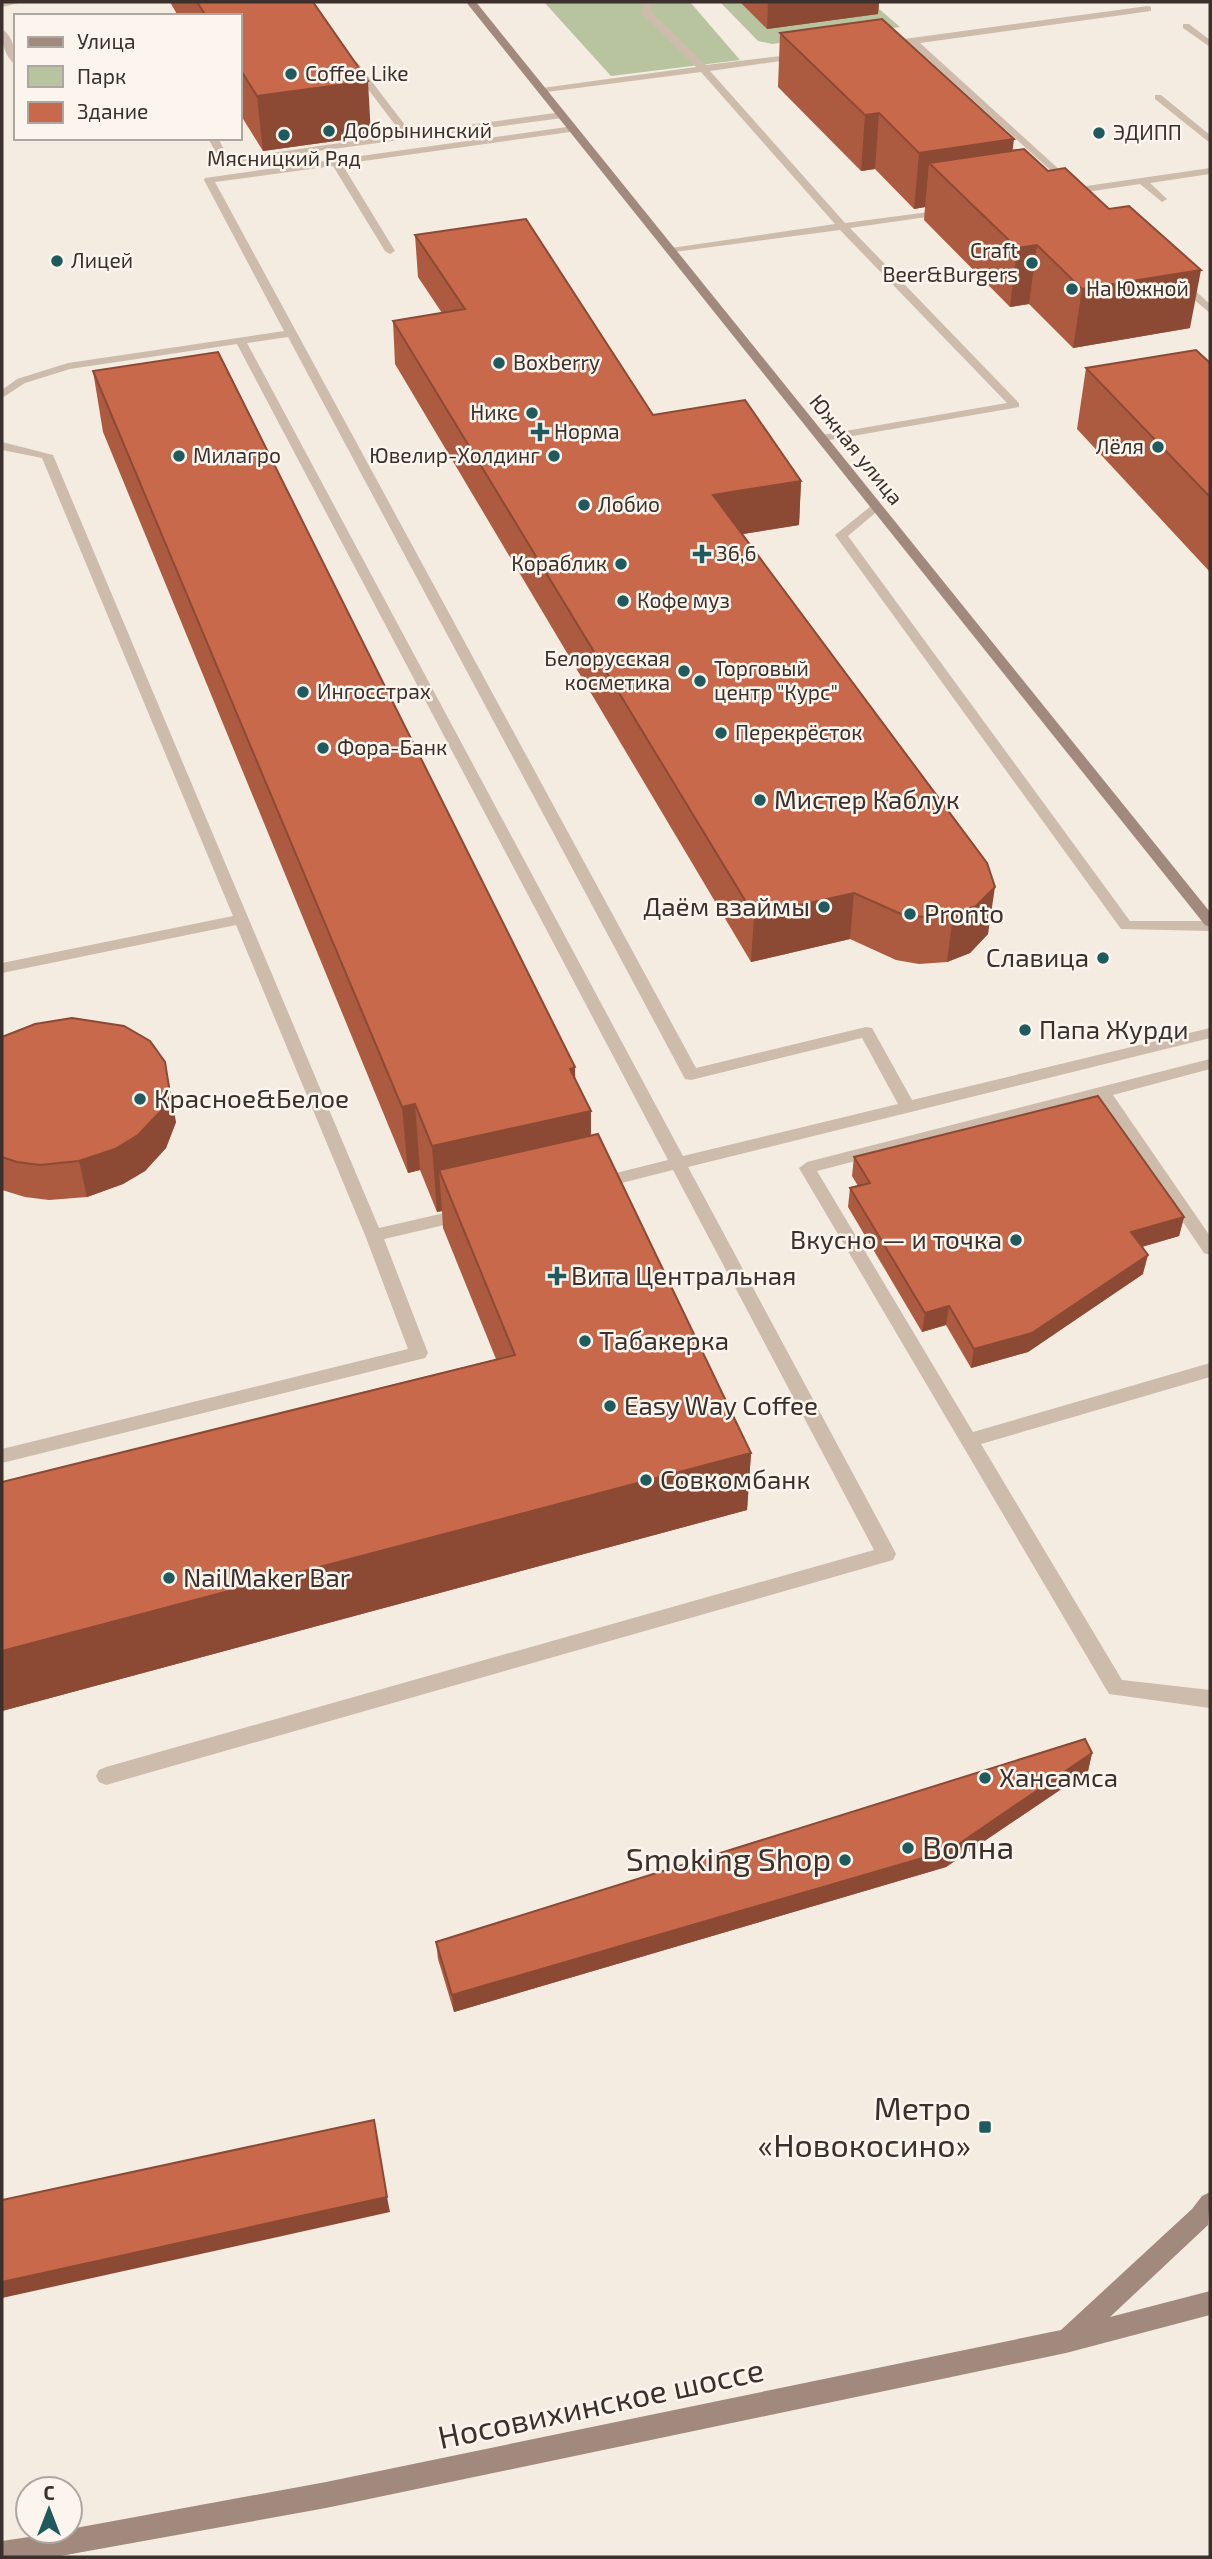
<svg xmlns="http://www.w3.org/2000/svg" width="1212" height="2559" font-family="'Exo 2',sans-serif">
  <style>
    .green { fill: #b8c4a0 }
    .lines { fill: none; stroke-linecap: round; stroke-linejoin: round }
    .lane { fill: #cdbbac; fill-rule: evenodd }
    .secondary { fill: #a18a7d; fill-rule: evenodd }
    .wall { fill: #ac5a40 }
    .shaded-wall { fill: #8c4a34 }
    .building { fill: #c8694b; stroke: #8c4a34; stroke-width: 2 }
    .poi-dot { fill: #1f5a5e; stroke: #fbf5ee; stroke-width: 2.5 }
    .labels { text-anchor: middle; stroke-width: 5; stroke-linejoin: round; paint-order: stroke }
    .far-poi-label { font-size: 21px; fill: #3b302b; stroke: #fbf5ee; text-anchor: start }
    .far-street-label { font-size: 21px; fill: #3b302b; stroke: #fbf5ee }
    .poi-label { font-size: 26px; fill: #3b302b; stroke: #fbf5ee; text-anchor: start }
    .near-poi-label { font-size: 32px; fill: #3b302b; stroke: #fbf5ee; text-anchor: end }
    .near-street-label { font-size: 32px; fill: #3b302b; stroke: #fbf5ee }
  </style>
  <rect width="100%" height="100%" fill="#f4ebe1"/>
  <g class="green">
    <polygon points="544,2 690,2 740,60 611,76"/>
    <polygon points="871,2 900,27 772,44 758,41 721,3"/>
  </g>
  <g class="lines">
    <g class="lane">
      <polygon points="2,2 23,2 2,7"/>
      <polygon points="644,2 652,2 650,11 706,65 805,53 805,57 802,58 710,71 845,223 952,209 953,211 948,214 850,228 1019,403 1019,407 818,442 818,436 822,435 1007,403 840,230 667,253 667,249 671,248 835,224 701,72 539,93 539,89 542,88 696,67 642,14"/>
      <polygon points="1148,6 1151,7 1151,11 920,43 1073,182 1073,186 1069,187 911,44 882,48 877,45 882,42"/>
      <polygon points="1183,24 1189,24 1210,40 1210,47 1183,28"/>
      <path d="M2 29C13 36 16 52 16 65 5 58 1 41 2 29Z"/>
      <polygon points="354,61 357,62 411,133 562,112 567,115 562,118 222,164 208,138 218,138 229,159 402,134 349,64"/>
      <polygon points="1155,95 1161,95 1210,135 1210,143 1155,99"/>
      <path d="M574 126 577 127V131L342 164 395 251 390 254 385 251 333 166 215 182 696 1068 866 1027 872 1028 912 1100 1210 1028V1038L688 1167 893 1548 896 1554 893 1560 106 1785 99 1782 96 1776 99 1770 106 1767 874 1550 673 1170 598 1189 590 1183 592 1179 668 1160 237 344 70 369 25 383 2 398V390L17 379 68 363 284 331 204 180 205 178ZM288 337 685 1079 691 1080 862 1038 898 1104 683 1156 247 343Z"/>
      <polygon points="1210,168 1210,174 1150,183 1167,199 1162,202 1140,184 1066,195 1061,192 1066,189"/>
      <polygon points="1175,280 1183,280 1210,304 1210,313 1175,284"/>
      <polygon points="2,442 53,455 379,1228 466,1208 475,1214 466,1220 384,1239 428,1353 425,1358 2,1463 2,1449 408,1349 365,1235 236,925 2,973 2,963 233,916 42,458 2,450"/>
      <polygon points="876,502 880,503 880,509 848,536 1130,921 1210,921 1210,931 1121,929 835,535"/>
      <polygon points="1210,1059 1210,1069 1113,1095 1210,1236 1210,1255 1204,1253 1099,1098 817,1171 973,1432 1210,1363 1210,1377 981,1444 1122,1680 1210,1690 1210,1708 1109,1694 799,1168 807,1162"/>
    </g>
    <g class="secondary">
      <polygon points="466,2 476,2 1210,912 1210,927 1205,925"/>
      <polygon points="1210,2192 1208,2225 1110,2317 1210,2291 1210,2315 1066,2353 326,2508 55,2557 2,2557 2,2541 70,2531 70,2529 326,2482 1061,2330 1192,2209 1202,2196"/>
    </g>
  </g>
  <g class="wall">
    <polygon points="170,2 313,2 371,136 263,151 240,114 240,16 178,16"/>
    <polygon points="740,2 879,2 878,14 767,29"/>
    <polygon points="780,33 1012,151 1190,328 1073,348 1029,304 1010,307 924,220 925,207 914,209 875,169 861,171 778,87"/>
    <polygon points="415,235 653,415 801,481 799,525 742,534 988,934 970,953 947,962 919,964 896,960 850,939 751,962 395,364 393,321 442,313 418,277"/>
    <polygon points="1210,363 1210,572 1077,429 1086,368"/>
    <polygon points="93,371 575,1067 575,1078 591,1136 751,1453 747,1510 2,1711 2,1482 496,1359 443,1228 442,1211 437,1212 420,1170 408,1173 103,432"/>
    <polygon points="2,1037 176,1122 166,1148 145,1171 123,1184 87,1197 49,1200 25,1197 2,1190"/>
    <polygon points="854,1157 1184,1217 1179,1236 1142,1247 1143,1274 1028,1352 971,1368 946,1325 922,1332 848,1207 850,1188 858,1186 852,1176"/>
    <polygon points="1092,1753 1088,1771 946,1867 454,2012 438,1959 436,1942"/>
  </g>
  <g class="shaded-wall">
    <polygon points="768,2 879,2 878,14 767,29"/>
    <polygon points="368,81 371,136 263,151 257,96"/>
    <polygon points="879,113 875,169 861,171 865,115"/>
    <polygon points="1014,139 1007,196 929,163 925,207 914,209 919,153"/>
    <polygon points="1037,245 1029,304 1010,307 1017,248"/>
    <polygon points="1201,270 1190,328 1073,348 1082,289"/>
    <polygon points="801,481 799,525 712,539 713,495"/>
    <polygon points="995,887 988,934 970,953 947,962 953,915"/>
    <polygon points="854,893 850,939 751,962 754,915"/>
    <polygon points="165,1062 176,1122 166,1148 145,1171 123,1184 87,1197 79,1161"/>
    <polygon points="575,1067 576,1114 591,1111 591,1176 439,1170 442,1211 437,1212 432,1146 570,1069"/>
    <polygon points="415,1104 420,1170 408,1173 402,1107"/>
    <polygon points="1184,1217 1179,1236 1127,1251 1131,1232"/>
    <polygon points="1148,1255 1143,1274 1028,1352 971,1368 974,1349"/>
    <polygon points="949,1306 946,1325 922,1332 925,1313"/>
    <polygon points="751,1453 747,1510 2,1711 2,1651"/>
    <polygon points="1092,1753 1088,1771 946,1867 454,2012 452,1995"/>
    <polygon points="387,2197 390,2212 2,2298 2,2282"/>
  </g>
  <g class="building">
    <polygon points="197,2 313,2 368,81 257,96 240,69 240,16 206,16"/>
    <polygon points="882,19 1014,139 919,153 879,113 865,115 780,33"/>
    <polygon points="1024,149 1048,171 1065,168 1109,209 1129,206 1201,270 1082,289 1037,245 1017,248 929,163"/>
    <polygon points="526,219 653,415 745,400 801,481 713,495 987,863 995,887 976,906 953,915 924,917 901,914 854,893 754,915 393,321 465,309 415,235"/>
    <polygon points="1196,350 1210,363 1210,497 1086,368"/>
    <polygon points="218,352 575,1067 570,1069 591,1111 432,1146 415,1104 402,1107 93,371"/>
    <polygon points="72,1018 124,1026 150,1041 165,1062 169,1087 160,1112 138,1135 115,1149 79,1161 40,1165 17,1162 2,1157 2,1037 35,1024"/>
    <polygon points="1098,1096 1184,1217 1131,1232 1148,1255 1032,1333 974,1349 949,1306 925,1313 850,1188 870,1183 854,1157"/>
    <polygon points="598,1134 751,1453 2,1651 2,1482 515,1355 439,1170"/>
    <polygon points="1085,1739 1092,1753 950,1850 452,1995 436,1942"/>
    <polygon points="374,2120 387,2197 2,2282 2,2200"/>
  </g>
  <g class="poi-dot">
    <circle cx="291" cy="74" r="7"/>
    <circle cx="329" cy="131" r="7"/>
    <circle cx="1099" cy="133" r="7"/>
    <circle cx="284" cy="135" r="7"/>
    <circle cx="57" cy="261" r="7"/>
    <circle cx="1032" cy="263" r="7"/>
    <circle cx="1072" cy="289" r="7"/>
    <circle cx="499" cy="363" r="7"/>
    <circle cx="532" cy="413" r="7"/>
    <path d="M536.5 421.5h7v7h7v7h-7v7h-7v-7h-7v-7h7z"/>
    <circle cx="1158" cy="447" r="7"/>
    <circle cx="179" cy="456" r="7"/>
    <circle cx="554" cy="456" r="7"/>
    <circle cx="584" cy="505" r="7"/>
    <path d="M698.5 543.5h7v7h7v7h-7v7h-7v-7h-7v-7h7z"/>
    <circle cx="621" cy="564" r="7"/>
    <circle cx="623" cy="601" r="7"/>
    <circle cx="684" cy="671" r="7"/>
    <circle cx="700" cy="681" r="7"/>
    <circle cx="303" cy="692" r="7"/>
    <circle cx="721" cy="733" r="7"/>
    <circle cx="323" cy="748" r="7"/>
    <circle cx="760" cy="800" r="7"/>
    <circle cx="824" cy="907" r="7"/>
    <circle cx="910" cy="914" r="7"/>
    <circle cx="1103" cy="958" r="7"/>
    <circle cx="1025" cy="1030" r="7"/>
    <circle cx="140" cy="1099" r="7"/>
    <circle cx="1016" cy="1240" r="7"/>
    <path d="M553.5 1265.5h7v7h7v7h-7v7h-7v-7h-7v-7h7z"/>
    <circle cx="585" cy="1341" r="7"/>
    <circle cx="610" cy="1406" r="7"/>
    <circle cx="646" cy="1480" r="7"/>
    <circle cx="169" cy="1578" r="7"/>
    <circle cx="985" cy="1778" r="7"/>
    <circle cx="908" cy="1848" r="7"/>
    <circle cx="845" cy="1860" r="7"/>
    <rect x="978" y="2120" width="14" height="14" rx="3.5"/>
  </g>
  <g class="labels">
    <g class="far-poi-label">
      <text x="305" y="81">Coffee Like</text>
      <text x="343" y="138">Добрынинский</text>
      <text x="1113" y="140">ЭДИПП</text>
      <text x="284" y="166" text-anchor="middle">Мясницкий Ряд</text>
      <text x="1018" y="258" text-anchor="end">Craft<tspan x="1018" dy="24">Beer&amp;Burgers</tspan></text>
      <text x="71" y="268">Лицей</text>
      <text x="1086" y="296">На Южной</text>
      <text x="513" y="370">Boxberry</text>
      <text x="518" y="420" text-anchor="end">Никс</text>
      <text x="554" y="439">Норма</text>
      <text x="1144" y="454" text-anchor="end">Лёля</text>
      <text x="193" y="463">Милагро</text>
      <text x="540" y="463" text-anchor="end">Ювелир-Холдинг</text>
      <text x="598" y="512">Лобио</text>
      <text x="716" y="561">36,6</text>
      <text x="607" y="571" text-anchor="end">Кораблик</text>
      <text x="637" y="608">Кофе муз</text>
      <text x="670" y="666" text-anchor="end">Белорусская<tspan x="670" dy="24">косметика</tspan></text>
      <text x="714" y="676">Торговый<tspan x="714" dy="24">центр "Курс"</tspan></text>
      <text x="317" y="699">Ингосстрах</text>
      <text x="735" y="740">Перекрёсток</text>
      <text x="337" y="755">Фора-Банк</text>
    </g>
    <g class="far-street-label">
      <text transform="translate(856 450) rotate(51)" y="7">Южная улица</text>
    </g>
    <g class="poi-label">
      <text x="774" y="809">Мистер Каблук</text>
      <text x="810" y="916" text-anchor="end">Даём взаймы</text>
      <text x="924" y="923">Pronto</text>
      <text x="1089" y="967" text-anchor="end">Славица</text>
      <text x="1039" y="1039">Папа Журди</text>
      <text x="154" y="1108">Красное&amp;Белое</text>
      <text x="1002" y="1249" text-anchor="end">Вкусно — и точка</text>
      <text x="571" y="1285">Вита Центральная</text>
      <text x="599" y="1350">Табакерка</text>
      <text x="624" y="1415">Easy Way Coffee</text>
      <text x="660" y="1489">Совкомбанк</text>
      <text x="183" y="1587">NailMaker Bar</text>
      <text x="999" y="1787">Хансамса</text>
    </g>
    <g class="near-poi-label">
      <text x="922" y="1859" text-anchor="start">Волна</text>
      <text x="831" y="1871">Smoking Shop</text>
      <text x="971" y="2120">Метро<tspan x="971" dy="37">«Новокосино»</tspan></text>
    </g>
    <g class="near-street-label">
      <text transform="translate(601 2404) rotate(-12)" y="11">Носовихинское шоссе</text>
    </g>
  </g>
  <rect width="1212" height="2559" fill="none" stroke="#3b302b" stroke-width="7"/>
  <rect x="14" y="14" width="228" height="126" fill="#fbf5ee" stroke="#aea6a0" stroke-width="2"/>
  <rect x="28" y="37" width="35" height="10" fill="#a18a7d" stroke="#aea6a0" stroke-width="2"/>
  <text x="77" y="49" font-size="21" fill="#3b302b">Улица</text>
  <rect x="28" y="66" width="35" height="21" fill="#b8c4a0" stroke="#aea6a0" stroke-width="2"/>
  <text x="77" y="84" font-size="21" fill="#3b302b">Парк</text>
  <rect x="28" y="102" width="35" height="21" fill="#c8694b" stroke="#aea6a0" stroke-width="2"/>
  <text x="77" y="119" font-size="21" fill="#3b302b">Здание</text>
  <g transform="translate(49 2510)"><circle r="33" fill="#fbf5ee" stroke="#aea6a0" stroke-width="2"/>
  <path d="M0-5L12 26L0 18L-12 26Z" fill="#1f5a5e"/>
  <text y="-10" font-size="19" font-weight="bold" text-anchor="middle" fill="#3b302b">С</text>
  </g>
</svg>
